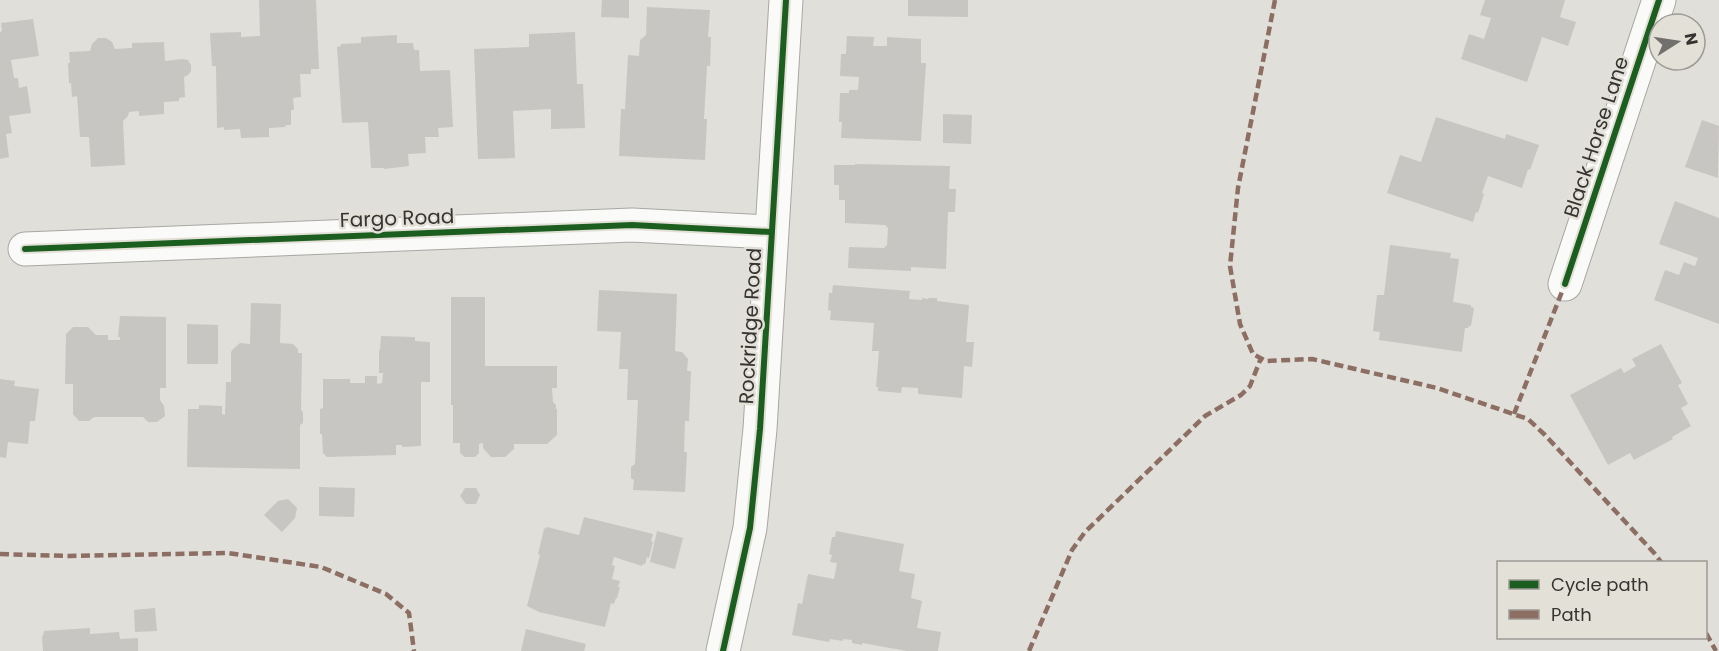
<svg xmlns="http://www.w3.org/2000/svg" width="1719" height="651" font-family="Poppins,sans-serif">
  <style>
    .building { fill: #c8c6c3 }
    .lines { fill: none; stroke-linecap: round; stroke-linejoin: round }
    .minor-casing { stroke: #a8a7a3; stroke-width: 35 }
    .minor { stroke: #fafaf9; stroke-width: 33 }
    .quiet { stroke: #8d6e63; stroke-width: 4.5; stroke-dasharray: 9 4.5; stroke-linecap: butt }
    .cycleway-casing { stroke: #e3e0d7; stroke-width: 10 }
    .cycleway { stroke: #1b5e20; stroke-width: 6 }
    .labels { text-anchor: middle; stroke-width: 5; stroke-linejoin: round; paint-order: stroke }
    .street-label { font-size: 20px; fill: #353431; stroke: #e3e0d7 }
  </style>
  <rect width="100%" height="100%" fill="#e0dfda"/>
  <g class="building">
    <polygon points="259,0 316,0 319,69 311,69 311,74 300,74 301,97 293,98 294,110 291,110 291,125 286,125 285,127 269,128 269,137 241,138 240,129 224,130 224,127 217,128 216,66 212,66 210,33 241,32 241,37 260,36"/>
    <polygon points="602,0 629,0 629,18 601,17"/>
    <polygon points="908,0 968,0 968,17 908,16"/>
    <polygon points="1485,0 1565,0 1560,17 1576,22 1568,46 1542,37 1527,82 1461,59 1469,34 1484,39 1491,18 1480,15"/>
    <polygon points="647,7 710,10 708,37 711,37 710,66 707,66 704,119 707,119 705,160 619,156 621,109 625,109 628,55 639,56 640,40 646,35"/>
    <polygon points="33,19 39,56 11,60 14,78 18,78 19,88 27,86 31,113 9,116 12,133 6,134 9,157 0,159 0,32 2,31 1,23"/>
    <polygon points="575,32 577,84 583,84 585,128 551,129 551,109 513,111 515,158 478,159 474,49 529,47 529,34"/>
    <polygon points="397,35 397,43 413,43 414,50 419,50 420,71 450,70 453,127 438,128 439,137 425,137 426,153 408,154 409,166 384,169 384,168 371,168 368,122 342,123 337,47 341,46 341,44 361,43 361,37"/>
    <polygon points="847,36 874,37 873,46 887,46 887,37 921,39 921,63 926,63 921,141 841,138 842,122 839,122 840,93 849,93 849,90 858,90 859,77 840,76 841,54 846,54"/>
    <polygon points="98,38 106,38 112,42 115,49 132,48 132,43 164,42 165,61 182,59 188,60 191,65 191,71 188,75 184,77 185,97 179,98 179,101 164,102 164,114 139,116 139,111 129,112 128,116 123,121 125,165 91,167 89,137 80,137 77,96 72,97 71,83 69,83 68,63 70,63 69,52 90,51 92,44"/>
    <polygon points="943,114 972,115 971,144 943,143"/>
    <polygon points="1436,117 1505,139 1506,134 1539,145 1530,170 1528,169 1522,188 1488,176 1482,193 1484,194 1478,213 1476,212 1473,222 1387,193 1400,155 1421,162"/>
    <polygon points="1702,120 1719,126 1718,178 1685,167"/>
    <polygon points="855,164 950,166 949,189 956,189 955,212 948,212 946,269 911,267 911,271 848,268 849,247 884,248 887,245 888,228 885,225 845,223 845,200 839,200 839,185 834,185 834,165 855,165"/>
    <polygon points="1675,201 1719,218 1719,324 1654,300 1665,270 1679,275 1684,262 1695,266 1698,258 1659,244"/>
    <polygon points="1390,245 1451,253 1450,258 1459,259 1453,302 1471,305 1471,307 1474,308 1471,326 1469,326 1468,328 1465,328 1462,352 1379,340 1380,332 1373,331 1377,295 1384,295"/>
    <polygon points="833,285 910,291 909,299 922,300 922,298 928,299 929,298 937,298 937,301 969,305 966,342 974,342 972,367 964,366 962,398 918,394 918,388 902,387 901,393 878,391 878,387 876,387 879,351 872,351 874,323 830,320 831,311 828,310 829,293 832,293"/>
    <polygon points="599,290 677,294 675,351 682,352 688,359 687,371 691,371 689,421 685,421 684,452 687,452 685,492 633,490 634,480 631,478 631,467 635,464 638,400 627,400 628,369 619,369 621,332 597,331"/>
    <polygon points="451,297 485,297 485,366 557,366 557,388 552,388 553,402 556,405 556,409 557,409 557,435 547,444 514,444 514,449 505,457 491,457 483,448 483,443 479,444 479,453 475,457 465,457 460,453 460,443 453,443 453,405 451,405"/>
    <polygon points="251,303 281,304 280,343 293,344 298,349 298,353 302,353 301,410 303,412 303,423 300,425 300,469 187,467 188,409 199,409 199,405 222,406 222,414 225,415 226,382 231,382 231,352 233,349 240,343 250,344"/>
    <polygon points="120,316 166,317 166,388 160,388 160,400 164,406 165,416 157,422 148,422 143,417 94,417 89,421 79,421 73,414 73,384 65,384 66,334 73,327 88,327 96,335 108,335 108,340 120,340 120,337 118,337"/>
    <polygon points="187,324 218,325 218,364 187,364"/>
    <polygon points="381,336 415,337 415,341 430,342 430,382 421,382 421,446 402,447 402,445 396,445 396,455 327,457 323,453 322,434 320,434 320,409 323,408 323,379 350,379 350,383 365,383 365,376 377,376 377,384 382,383 383,373 379,373 379,350 380,350"/>
    <polygon points="1661,344 1682,383 1678,385 1688,404 1681,408 1691,426 1672,437 1673,439 1634,460 1630,453 1608,465 1570,395 1621,368 1624,373 1636,366 1632,359"/>
    <polygon points="0,379 15,381 14,386 39,389 35,421 30,421 28,444 8,442 6,458 0,457"/>
    <polygon points="319,487 355,488 354,517 319,516"/>
    <polygon points="465,488 476,488 480,495 476,504 466,504 460,496"/>
    <polygon points="288,499 297,508 295,518 282,532 264,515 278,501"/>
    <polygon points="584,517 653,534 651,541 653,542 649,558 647,557 645,564 643,564 642,566 614,557 612,565 615,566 612,579 620,581 618,587 620,587 617,598 616,598 614,604 611,603 605,627 539,612 527,606 540,555 538,554 544,529 547,527 579,535"/>
    <polygon points="657,531 683,538 675,569 650,562"/>
    <polygon points="836,531 904,544 899,571 915,574 911,598 922,601 917,628 941,632 938,651 907,651 862,643 862,645 852,643 852,640 843,639 843,641 830,639 829,642 792,635 798,603 802,604 808,574 834,579 837,563 830,562 832,555 829,554 832,537 835,537"/>
    <polygon points="155,608 157,631 135,632 134,610"/>
    <polygon points="90,628 90,634 119,632 120,639 138,638 138,651 43,651 42,636 43,636 44,631"/>
    <polygon points="526,629 586,644 584,651 521,651"/>
  </g>
  <g class="lines">
    <g class="minor-casing">
      <g id="minor">
        <polyline points="25,249 632,225 771,232"/>
        <polyline points="1565,284 1659,0"/>
        <polyline points="723,651 750,528 760,429 786,0"/>
      </g>
    </g>
    <use href="#minor" class="minor"/>
    <g class="quiet">
      <polyline points="1275,0 1238,188 1230,266 1240,324 1253,354 1266,361 1312,359 1437,388 1528,419 1545,435 1655,554 1661,562"/>
      <polyline points="1514,414 1565,284"/>
      <polyline points="0,554 69,556 228,553 321,567 386,594 409,613 414,651"/>
      <polyline points="1706,633 1716,651"/>
      <polyline points="1029,651 1072,550 1085,532 1205,416 1241,395 1250,386 1261,358"/>
    </g>
    <g class="cycleway-casing">
      <g id="cycleway">
        <polyline points="25,249 632,225 771,232"/>
        <polyline points="1565,284 1659,0"/>
        <polyline points="723,651 750,528 760,429 786,0"/>
      </g>
    </g>
    <use href="#cycleway" class="cycleway"/>
  </g>
  <g class="labels">
    <g class="street-label">
      <text transform="translate(1596 137) rotate(-72)" y="7">Black Horse Lane</text>
      <text transform="translate(397 218) rotate(-2)" y="7">Fargo Road</text>
      <text transform="translate(750 326) rotate(-87)" y="7">Rockridge Road</text>
    </g>
  </g>
  <rect x="1497" y="561" width="210" height="78" fill="#e3e0d7" stroke="#9d9b95" stroke-width="1.5"/>
  <rect x="1509" y="580" width="30" height="9" fill="#1b5e20" stroke="#9d9b95" stroke-width="1.5"/>
  <text x="1551" y="591" font-size="18" fill="#353431">Cycle path</text>
  <rect x="1509" y="610" width="30" height="9" fill="#8d6e63" stroke="#9d9b95" stroke-width="1.5"/>
  <text x="1551" y="621" font-size="18" fill="#353431">Path</text>
  <g transform="translate(1677 42) rotate(78)"><circle r="28" fill="#e3e0d7" stroke="#9d9b95" stroke-width="1.5"/>
  <path d="M0-4.5L10 22L0 15L-10 22Z" fill="#71706c"/>
  <text y="-9" font-size="16" font-weight="bold" text-anchor="middle" fill="#353431">N</text>
  </g>
</svg>
